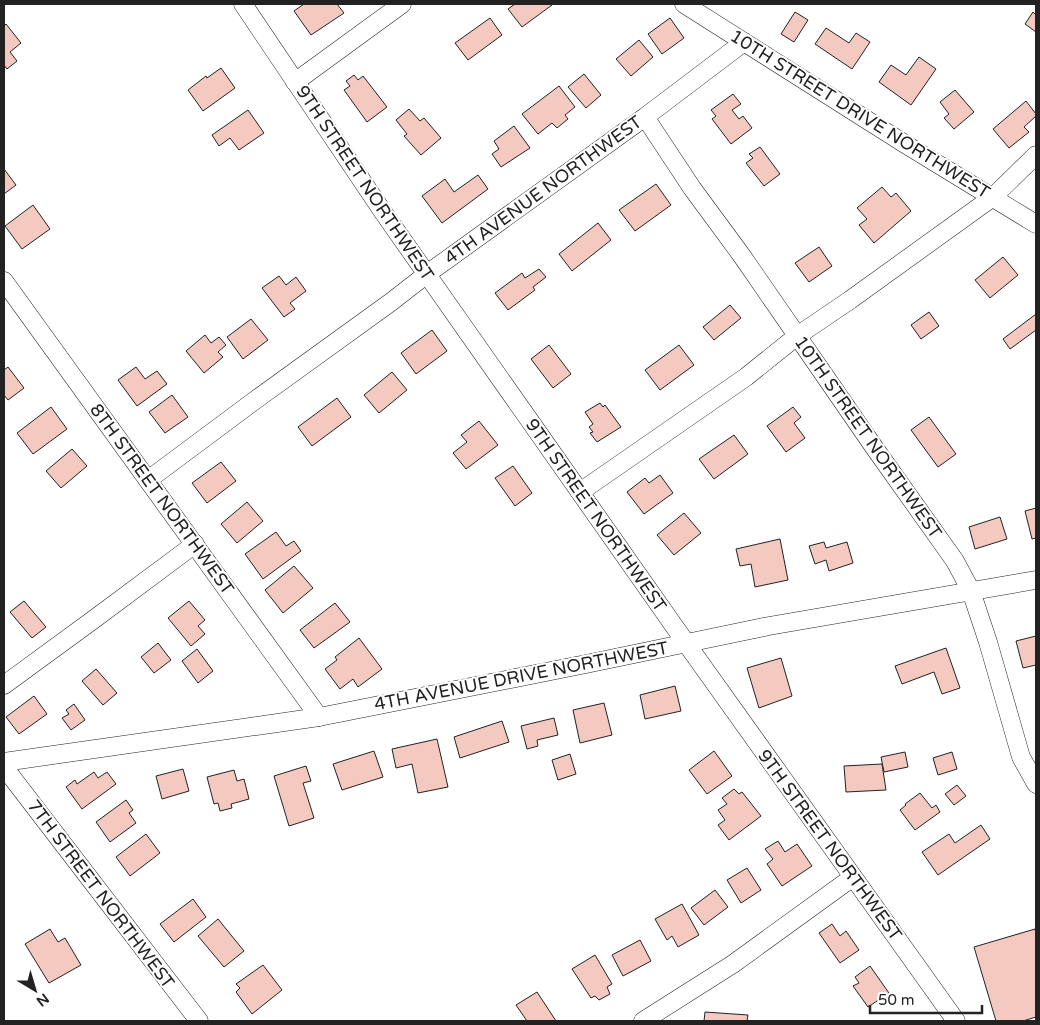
<svg xmlns="http://www.w3.org/2000/svg" width="1040" height="1025" font-family="'Varela Round',sans-serif">
  <style>
    .building { fill: #f3c9c0; stroke: #222 }
    .lines { fill: none; stroke-linecap: round; stroke-linejoin: round }
    .minor-casing { stroke: #222; stroke-width: 19 }
    .minor { stroke: #fff; stroke-width: 18 }
    .labels { text-anchor: middle; stroke-width: 4; stroke-linejoin: round; paint-order: stroke }
    .street-label { font-size: 18px; fill: #222; stroke: #fff }
  </style>
  <rect width="100%" height="100%" fill="#fff"/>
  <g class="building">
    <polygon points="304,4 337,4 344,13 311,35 294,11"/>
    <polygon points="515,4 551,4 552,5 522,27 508,9"/>
    <polygon points="795,12 808,20 794,42 781,34"/>
    <polygon points="1033,12 1036,15 1036,32 1025,24"/>
    <polygon points="490,18 502,35 468,60 455,43"/>
    <polygon points="670,18 684,38 662,54 648,34"/>
    <polygon points="6,24 21,43 10,52 17,61 7,69 4,65 4,26"/>
    <polygon points="826,28 849,43 856,33 870,42 852,69 815,44"/>
    <polygon points="639,40 653,57 631,76 616,59"/>
    <polygon points="919,57 936,69 911,105 879,82 891,65 906,75"/>
    <polygon points="221,68 235,88 203,111 188,90 206,76 207,78"/>
    <polygon points="584,74 601,95 586,108 568,87"/>
    <polygon points="354,75 358,80 363,76 387,107 367,122 344,90 350,86 346,81"/>
    <polygon points="559,86 575,107 565,115 568,119 557,128 552,123 538,134 522,114"/>
    <polygon points="955,90 974,112 954,129 944,118 949,114 940,102"/>
    <polygon points="733,94 741,104 732,110 739,119 743,116 752,128 731,144 712,119 716,116 711,110"/>
    <polygon points="1026,101 1036,114 1036,116 1024,127 1029,132 1009,148 993,129"/>
    <polygon points="409,109 420,121 424,118 441,138 421,155 404,136 407,134 396,120"/>
    <polygon points="248,110 264,133 239,150 230,138 219,146 212,135"/>
    <polygon points="514,126 530,148 501,167 492,154 499,149 494,141"/>
    <polygon points="760,147 780,174 764,186 746,163 753,158 749,154"/>
    <polygon points="4,169 16,185 4,194"/>
    <polygon points="478,175 488,189 442,223 422,196 445,179 454,192"/>
    <polygon points="656,184 671,205 635,231 619,210"/>
    <polygon points="882,187 891,197 896,193 911,211 874,243 859,225 867,219 857,208"/>
    <polygon points="33,205 50,229 22,249 5,226"/>
    <polygon points="598,223 611,240 572,271 559,254"/>
    <polygon points="819,247 832,266 809,282 795,263"/>
    <polygon points="1003,257 1018,275 990,298 975,280"/>
    <polygon points="539,269 546,277 533,287 535,290 508,310 495,293 522,273 525,278"/>
    <polygon points="279,276 286,285 296,277 306,291 290,303 295,309 284,317 262,288"/>
    <polygon points="730,305 741,318 714,340 703,327"/>
    <polygon points="929,312 939,326 921,339 911,325"/>
    <polygon points="1036,314 1036,330 1010,349 1003,339"/>
    <polygon points="251,319 268,340 243,359 227,337"/>
    <polygon points="432,330 447,351 416,374 401,353"/>
    <polygon points="205,335 211,343 219,337 226,345 218,352 223,357 204,373 186,351"/>
    <polygon points="549,345 571,374 553,388 531,359"/>
    <polygon points="679,345 694,365 660,390 645,370"/>
    <polygon points="8,367 24,388 8,400 4,395 4,370"/>
    <polygon points="136,367 145,379 157,371 167,384 137,406 118,380"/>
    <polygon points="392,372 407,390 379,413 364,395"/>
    <polygon points="172,395 188,417 165,433 149,412"/>
    <polygon points="337,398 351,417 312,446 298,427"/>
    <polygon points="600,403 603,407 605,405 621,427 597,442 590,433 593,432 589,427 593,424 585,412"/>
    <polygon points="51,407 67,429 33,454 17,433"/>
    <polygon points="793,407 801,417 794,423 805,438 786,452 767,426"/>
    <polygon points="929,417 956,454 938,467 911,430"/>
    <polygon points="479,421 498,445 466,469 453,453 467,442 461,435"/>
    <polygon points="734,435 748,454 714,479 699,459"/>
    <polygon points="72,449 87,466 61,488 46,471"/>
    <polygon points="221,462 236,481 207,503 192,483"/>
    <polygon points="513,466 532,493 515,506 495,478"/>
    <polygon points="660,475 673,493 644,514 627,492 645,478 649,483"/>
    <polygon points="247,502 263,521 237,543 221,524"/>
    <polygon points="1036,508 1036,538 1032,539 1025,511"/>
    <polygon points="684,513 701,533 674,555 657,535"/>
    <polygon points="1000,517 1007,539 975,549 969,527"/>
    <polygon points="276,532 286,546 294,541 301,551 263,579 245,554"/>
    <polygon points="780,539 788,580 755,587 751,564 740,566 736,549"/>
    <polygon points="824,542 826,548 847,542 853,563 829,571 826,560 815,564 809,546"/>
    <polygon points="294,566 313,588 283,613 265,590"/>
    <polygon points="24,601 46,627 32,638 10,612"/>
    <polygon points="189,601 205,620 198,626 205,634 191,646 168,618"/>
    <polygon points="335,603 350,622 314,648 300,630"/>
    <polygon points="1036,636 1036,665 1023,668 1016,641"/>
    <polygon points="359,638 382,669 358,687 353,679 340,689 325,669 337,660 335,657"/>
    <polygon points="158,643 171,660 154,673 141,657"/>
    <polygon points="946,648 960,688 942,694 934,672 902,684 895,666"/>
    <polygon points="197,649 213,671 198,683 182,661"/>
    <polygon points="781,658 792,696 759,708 747,668"/>
    <polygon points="96,669 117,693 103,705 82,681"/>
    <polygon points="675,686 681,711 645,719 640,695"/>
    <polygon points="34,696 47,714 19,734 6,717"/>
    <polygon points="604,703 612,735 580,743 573,710"/>
    <polygon points="74,704 85,720 71,730 62,718 69,714 66,710"/>
    <polygon points="554,718 558,735 537,740 538,746 527,749 521,726"/>
    <polygon points="502,721 509,742 460,758 454,737"/>
    <polygon points="437,739 448,787 418,793 412,764 396,768 392,749"/>
    <polygon points="374,751 383,777 342,790 333,764"/>
    <polygon points="714,751 732,776 707,794 689,770"/>
    <polygon points="905,752 908,767 884,772 881,757"/>
    <polygon points="952,752 957,769 938,775 933,758"/>
    <polygon points="570,754 576,774 558,780 552,760"/>
    <polygon points="882,764 886,790 846,792 844,766"/>
    <polygon points="306,766 311,781 303,783 314,818 289,826 274,776"/>
    <polygon points="183,769 189,791 162,799 156,776"/>
    <polygon points="234,770 237,781 244,779 249,799 231,804 232,808 220,811 218,803 214,804 207,777"/>
    <polygon points="94,772 98,778 107,772 116,784 82,809 66,787 75,780 77,784"/>
    <polygon points="957,785 966,796 954,805 945,794"/>
    <polygon points="734,789 739,794 742,792 761,816 729,840 718,825 725,820 718,810 727,804 722,798"/>
    <polygon points="920,793 932,808 936,805 940,812 915,830 900,810 906,805 905,804"/>
    <polygon points="126,800 133,810 129,813 136,823 110,842 96,822"/>
    <polygon points="981,825 990,839 938,875 922,852 949,834 955,843"/>
    <polygon points="146,834 160,853 130,876 116,857"/>
    <polygon points="778,841 785,852 797,844 812,866 782,886 767,864 773,859 765,849"/>
    <polygon points="747,868 761,890 741,903 727,880"/>
    <polygon points="715,890 728,907 704,925 691,908"/>
    <polygon points="193,899 206,917 174,942 160,924"/>
    <polygon points="682,904 699,935 678,947 672,936 667,940 655,919"/>
    <polygon points="218,919 244,951 224,967 198,936"/>
    <polygon points="832,924 840,936 846,931 859,950 840,963 819,933"/>
    <polygon points="50,929 58,942 65,938 81,965 49,983 25,944"/>
    <polygon points="1035,929 1036,934 1036,1017 1023,1021 996,1021 974,947"/>
    <polygon points="640,940 651,961 623,976 612,955"/>
    <polygon points="595,955 612,984 607,987 610,994 599,1000 595,996 591,998 572,969"/>
    <polygon points="263,965 282,990 252,1014 236,992 240,988 236,984"/>
    <polygon points="870,966 889,993 868,1007 853,986 859,983 855,977"/>
    <polygon points="537,992 556,1021 527,1021 516,1005"/>
    <polygon points="705,1012 748,1015 747,1021 704,1021"/>
  </g>
  <g class="lines">
    <g class="minor-casing">
      <g id="minor">
        <polyline points="243,4 383,212 686,643 956,1021"/>
        <polyline points="684,4 905,144 1036,224"/>
        <polyline points="295,82 402,4"/>
        <polyline points="645,117 692,188 742,256 876,450 955,561 971,591 988,642 1021,757 1036,784"/>
        <polyline points="4,281 319,717"/>
        <polyline points="148,480 254,401 391,302 427,274 645,117 744,42"/>
        <polyline points="580,492 746,377 797,336 850,300 993,197 1036,155"/>
        <polyline points="4,685 97,617 195,544"/>
        <polyline points="4,762 319,717 586,664 769,626 1036,580"/>
        <polyline points="4,767 199,1021"/>
        <polyline points="643,1021 733,964 853,877"/>
      </g>
    </g>
    <use href="#minor" class="minor"/>
  </g>
  <g class="labels">
    <g class="street-label">
      <text transform="translate(860 114) rotate(32)" y="6">10TH STREET DRIVE NORTHWEST</text>
      <text transform="translate(365 183) rotate(56)" y="6">9TH STREET NORTHWEST</text>
      <text transform="translate(543 190) rotate(-36)" y="6">4TH AVENUE NORTHWEST</text>
      <text transform="translate(868 437) rotate(55)" y="6">10TH STREET NORTHWEST</text>
      <text transform="translate(162 499) rotate(54)" y="6">8TH STREET NORTHWEST</text>
      <text transform="translate(596 515) rotate(55)" y="6">9TH STREET NORTHWEST</text>
      <text transform="translate(521 676) rotate(-11)" y="6">4TH AVENUE DRIVE NORTHWEST</text>
      <text transform="translate(830 845) rotate(54)" y="6">9TH STREET NORTHWEST</text>
      <text transform="translate(101 894) rotate(53)" y="6">7TH STREET NORTHWEST</text>
    </g>
  </g>
  <rect width="1040" height="1025" fill="none" stroke="#222222" stroke-width="10"/>
  <g transform="translate(35 990) rotate(142)" stroke="#ffffff" stroke-width="4" paint-order="stroke">
  <path d="M0-4L9 19L0 12L-9 19Z" fill="#222222"/>
  <text y="-8" font-size="14" font-weight="bold" text-anchor="middle" fill="#222222">N</text>
  </g>
  <path d="M870 1005v8h112v-8" fill="none" stroke="#222222" stroke-width="2.5"/>
  <text x="878" y="1005" font-size="15" fill="#222222" stroke="#ffffff" stroke-width="4" paint-order="stroke">50 m</text>
</svg>
